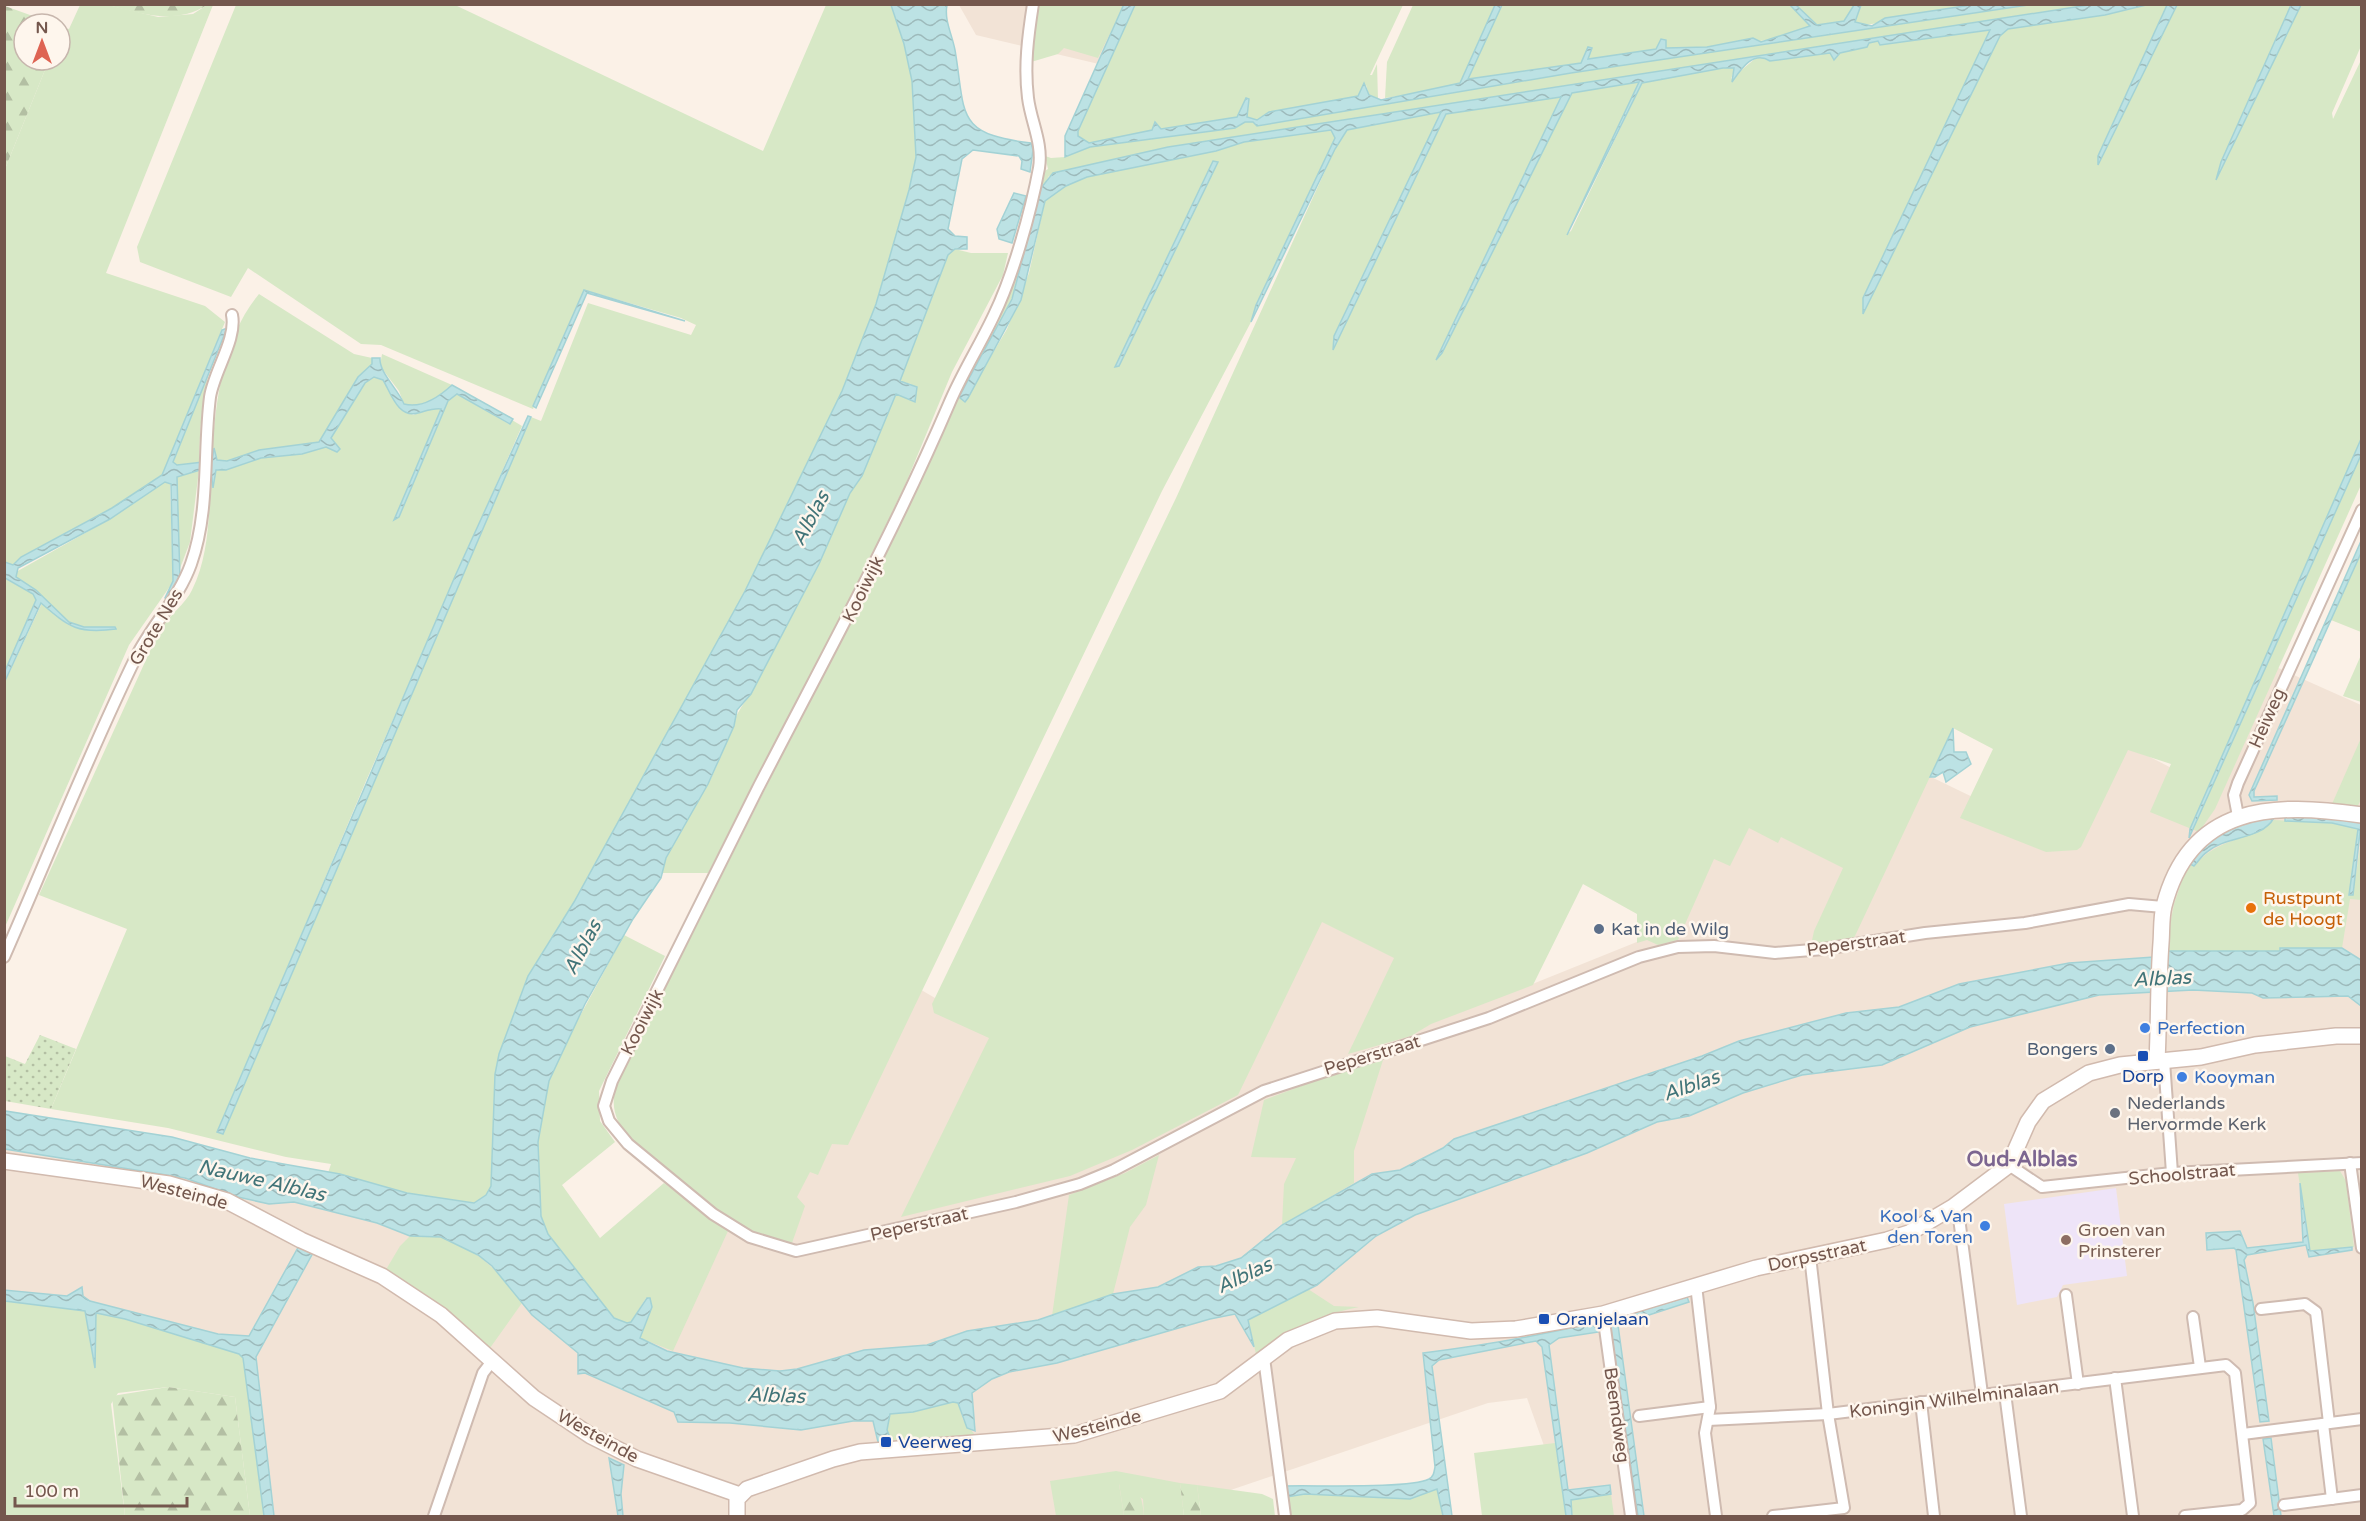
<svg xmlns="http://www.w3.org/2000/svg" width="2366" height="1521" font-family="'Varela Round',sans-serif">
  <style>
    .residential { fill: #f2e3d6 }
    .education { fill: #eee4f8 }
    .grass { fill: #d7e8c6; fill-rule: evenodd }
    .forest { fill: url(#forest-firs) }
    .garden { fill: url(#garden-dots) }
    .water { fill: url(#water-waves); stroke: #a3d2d5; stroke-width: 1.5 }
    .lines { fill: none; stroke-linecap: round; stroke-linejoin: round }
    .street-casing { stroke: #cfbbb1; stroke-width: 14 }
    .secondary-casing { stroke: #d1baae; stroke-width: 18 }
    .street { stroke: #fff; stroke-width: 10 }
    .secondary { stroke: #fff; stroke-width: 15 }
    .food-dot { fill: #e8710a; stroke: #fef6ed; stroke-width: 2 }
    .service-dot { fill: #5c6f8a; stroke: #fef6ed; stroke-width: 2 }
    .shop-dot { fill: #3f7fe0; stroke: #fef6ed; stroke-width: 2 }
    .transit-dot { fill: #1a4fb4; stroke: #fef6ed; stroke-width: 2 }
    .worship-dot { fill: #6b7280; stroke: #fef6ed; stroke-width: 2 }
    .education-dot { fill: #8d6e63; stroke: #fef6ed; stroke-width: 2 }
    .labels { text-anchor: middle; stroke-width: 5; stroke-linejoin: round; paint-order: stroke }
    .street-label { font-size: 18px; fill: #74574d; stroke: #fef6ed }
    .food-label { font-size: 18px; fill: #c56008; stroke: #fef6ed; text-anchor: start }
    .service-label { font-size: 18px; fill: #4e5e75; stroke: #fef6ed; text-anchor: start }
    .shop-label { font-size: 18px; fill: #366cbe; stroke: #fef6ed; text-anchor: start }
    .transit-label { font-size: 18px; fill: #164399; stroke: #fef6ed; text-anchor: start }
    .worship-label { font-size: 18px; fill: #5b616d; stroke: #fef6ed; text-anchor: start }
    .education-label { font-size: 18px; fill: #785e54; stroke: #fef6ed; text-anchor: start }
    .water-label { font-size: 20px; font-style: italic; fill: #417478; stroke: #fef6ed }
    .quarter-label { font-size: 21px; font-weight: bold; fill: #7c6590; stroke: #fef6ed }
  </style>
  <defs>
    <pattern id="forest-firs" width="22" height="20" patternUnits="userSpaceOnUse" patternTransform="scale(1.5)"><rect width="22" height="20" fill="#d7e8c6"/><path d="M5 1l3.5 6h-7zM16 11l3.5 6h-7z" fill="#b3bfa3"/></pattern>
    <pattern id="garden-dots" width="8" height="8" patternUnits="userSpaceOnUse" patternTransform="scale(1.5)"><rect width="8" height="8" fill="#d7e8c6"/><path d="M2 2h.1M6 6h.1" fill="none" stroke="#b3bfa3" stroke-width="1.8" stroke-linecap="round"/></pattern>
    <pattern id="water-waves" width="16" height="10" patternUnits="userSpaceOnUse" patternTransform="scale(1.5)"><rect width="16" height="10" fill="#bce2e4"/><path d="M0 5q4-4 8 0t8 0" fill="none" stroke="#9dbabb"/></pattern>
  </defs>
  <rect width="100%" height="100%" fill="#fbf1e7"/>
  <g class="residential">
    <polygon points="959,5 1132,5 1103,65 976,35"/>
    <polygon points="2274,666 2361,705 2361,1516 1569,1516 1527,1398 1488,1403 1154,1516 267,1516 247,1347 5,1302 4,1138 448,1226 664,1347 728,1213 911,984 1095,1091 1321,912 1530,985 1664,931 1729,809 1925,774 2074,846 2119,741 2218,792"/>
  </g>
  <polygon class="education" points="2116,1188 2127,1276 2063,1285 2057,1297 2017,1305 2004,1204"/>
  <g class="grass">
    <polygon points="80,5 108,5 158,17 193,14 207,5 213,5 106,273 205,306 225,322 162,475 112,508 21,557 13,565 5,562 5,169 49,60 60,60 62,27 69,29"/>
    <path d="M236 5H455L763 151 826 5H891L904 44 912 81 916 157 909 190 876 304 842 391 745 591 574 902 528 976 499 1054 495 1074 491 1186 486 1195 474 1203 407 1193 328 1173 331 1164 286 1157 168 1128 51 1109 127 929 39 895 160 629C169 616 186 603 192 590 210 554 209 510 211 471L213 487 215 470H226L261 458 302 454 326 447 337 451 340 449 331 438 365 383 374 377 383 380 390 391 413 415 434 408 442 409 395 519 399 517 448 401 457 394 509 424 512 420 522 426 366 781 218 1132 223 1134 531 417 541 421 588 303 691 335 696 325 681 318 584 290 533 409 381 345 361 344 248 268 231 297 140 262 137 247Z"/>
    <polygon points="1036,5 1124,5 1098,58 1064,48 1058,54 1031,62"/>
    <polygon points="1135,5 1403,5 1370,75 1372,75 1377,64 1378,99 1369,95 1366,85 1359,96 1269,112 1257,120 1152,130 1089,143 1077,136 1078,131"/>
    <polygon points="1413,5 1996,5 1385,98 1387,62"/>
    <path d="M2028 5H2088L1168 147 1049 176 1039 196 1012 298 964 393H961L960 397 965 400 1007 329 1029 273 1045 201 1066 186 1087 177 1216 151 1244 142 1331 130 1335 138 1256 305 1251 322 1162 491 848 1145 832 1144 818 1175 810 1172 797 1197 805 1206 792 1243C727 1231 681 1182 632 1142 615 1121 608 1105 619 1079L913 495 954 400 986 337 1043 172 1048 169 1045 156 1051 158 1065 157 1090 147 1235 128 1245 122H1253L1257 126 1571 73ZM1217 162 1119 366 1116 367Z"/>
    <polygon points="2146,5 2167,5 2098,156 2177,5 2291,5 2221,162 2218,176 2301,5 2361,5 2361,46 2332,113 2333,119 2361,60 2361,485 2215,809 2199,832 2150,812 2171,764 2128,750 2081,847 2077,850 2046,852 1960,818 1993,749 1953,728 1854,938 1811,945 1814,931 1843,868 1781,837 1778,843 1749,828 1730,866 1714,859 1678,940 1658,945 1647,940 1637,943 1637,914 1583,884 1533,985 1431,1024 1411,1036 1348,1054 1394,958 1322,922 1238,1095 1132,1150 1070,1176 901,1217 989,1038 934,1013 932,1004 1176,498 1335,149 1347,130 1442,112 1334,336 1333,347 1446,114 1561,97 1438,358 1572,93 1639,82 1568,233 1571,231 1642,83 1722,68 1735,68 1731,79 1757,57 1831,53 1834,60 1840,53 1867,47 1869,43 1878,41 1880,45 1991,30 1863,298 1864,312 2000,36 2007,29 2105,15"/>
    <path d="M955 249 971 253H1008L1003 275 952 372 906 483 865 569 708 873H661C666 842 692 813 707 786 724 756 728 720 751 694L819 564 850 493 862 476 896 393 915 402 911 384 900 381 948 254Z"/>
    <path d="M259 294 354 354 372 358V364L358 377 319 442 259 450 227 461H217L213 449 212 453C216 399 223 337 259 294Z"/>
    <path d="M382 354 452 385C439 397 422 409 404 404L399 391 380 366Z"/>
    <path d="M211 366C201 399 200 431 199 465H177L173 463Z"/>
    <polygon points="199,470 190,542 179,571 175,481 177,477"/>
    <path d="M165 481 170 484 173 582 129 645 5 927V682L42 603C74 632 71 630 114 627H84L69 622 16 577V572L110 519Z"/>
    <polygon points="2361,553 2361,632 2331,620"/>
    <polygon points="4,578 33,594 36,600 5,671"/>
    <polygon points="2361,655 2361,702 2343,696"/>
    <polygon points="2361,738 2361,799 2357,808 2332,804"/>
    <path d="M2274 820 2332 823 2358 829 2353 894 2361 841V900L2350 899 2342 948 2280 949V951H2165L2174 904 2188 863 2194 866C2220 836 2246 843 2274 820Z"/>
    <polygon points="624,935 665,956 599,1091 600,1121 615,1142 562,1185 600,1238 664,1183 728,1231 673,1351 640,1338 646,1298 631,1322 627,1324 614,1318 548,1234 541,1216 539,1194 538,1142 549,1081 555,1062"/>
    <polygon points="1383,1060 1354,1151 1354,1183 1282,1225 1284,1184 1296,1158 1251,1157 1264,1100 1317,1080"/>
    <polygon points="1159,1155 1146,1205 1130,1227 1113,1294 1052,1316 1069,1195 1125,1173"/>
    <polygon points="2340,1171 2346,1181 2354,1247 2310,1251 2298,1173"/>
    <path d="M429 1235C472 1242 498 1270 522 1303L490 1348 470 1331 384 1273 400 1246 410 1236Z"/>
    <path d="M1308 1289 1334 1306 1359 1307C1319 1315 1288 1329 1256 1354L1248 1320Z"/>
    <polygon points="5,1301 85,1311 95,1364 95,1313 125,1319 239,1354 243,1358 264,1516 250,1516 235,1397 168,1387 118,1393 111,1404 125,1516 5,1516"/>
    <polygon points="954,1402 958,1403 963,1420 975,1435 891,1440 887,1430 890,1414 913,1412"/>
    <polygon points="1555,1443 1566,1516 1482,1516 1474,1453"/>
    <polygon points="1116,1471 1180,1483 1184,1516 1144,1516 1143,1499 1119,1484 1124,1516 1056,1516 1050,1481"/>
    <polygon points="1197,1485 1262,1494 1273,1499 1275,1516 1201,1516"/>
    <polygon points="1437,1489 1443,1516 1289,1516 1287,1497 1305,1494 1410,1499"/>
    <polygon points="1611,1494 1614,1516 1572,1516 1570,1500"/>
  </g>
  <g class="forest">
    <path d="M108 5H207C176 25 141 14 108 5Z"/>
    <polygon points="5,6 55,24 24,24 24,60 49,60 5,169"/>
    <polygon points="168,1387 235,1397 250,1516 125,1516 112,1396"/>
    <path d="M1119 1483C1140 1486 1142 1497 1144 1516H1124Z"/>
    <polygon points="1180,1483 1197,1485 1201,1516 1184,1516"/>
  </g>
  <polygon class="garden" points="40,1035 76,1049 51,1109 5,1101 5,1056 25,1064"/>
  <g class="water">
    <polygon points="1124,4 1135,5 1078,131 1078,136 1089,143 1152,130 1155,122 1161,129 1237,117 1246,98 1249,99 1247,117 1257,120 1269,112 1358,96 1364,83 1369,95 1381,100 1460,83 1495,5 1502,5 1468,79 1581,63 1588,47 1592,48 1588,59 1656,49 1661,39 1666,40 1666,48 1707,47 1753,38 1761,42 1810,26 1790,5 1796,5 1817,25 1844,21 1854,5 1861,5 1855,22 1872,26 1885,18 1971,5 2028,5 1571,73 1257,126 1253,122 1245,122 1235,128 1090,147 1065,157 1065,136"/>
    <path d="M891 5H947C944 20 952 34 955 50 966 114 954 134 1031 143L1033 150 1030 172 1021 169 1022 161 1019 156 973 150 962 159 948 229 955 236 967 237V249H955L948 255 900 381 917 387 915 402 896 394 862 476 850 493 819 564 751 694 737 710 734 726 708 784 666 858 661 878 633 919 585 1004 549 1081 538 1142 541 1216 548 1234 614 1318 627 1323 631 1322 647 1298H650L652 1307 640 1338 667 1351 743 1368 780 1371 797 1369 864 1350 927 1345 967 1331 1038 1320 1113 1294 1158 1287 1198 1267 1216 1266 1241 1258 1282 1225 1372 1174 1400 1170 1443 1148 1454 1139 1702 1056 1739 1041 1846 1013 1899 1007 1959 984 2069 963 2154 957 2165 951H2280V948H2342L2361 960V1006L2348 996 2263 998 2252 993 2193 990 2099 995 1970 1027 1882 1065 1802 1075 1743 1093 1689 1116 1657 1122 1587 1153 1415 1215 1376 1236 1317 1285 1248 1320 1254 1347 1235 1314 1210 1319 1057 1363 1009 1372 992 1379 972 1393 975 1431 967 1428 958 1403 953 1402 913 1412 890 1414 887 1430 891 1440 878 1442 873 1421H853L801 1430 730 1423 678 1422 674 1412 585 1373 578 1374V1353L532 1315 492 1266 478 1255 441 1237 410 1236 377 1223 294 1202 269 1204 238 1197 185 1178 5 1149V1111L172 1137 250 1158 340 1174 407 1193 474 1203 486 1195 491 1186 495 1074 499 1054 528 976 574 902 745 591 842 391 876 304 909 190 916 157 912 81 904 44Z"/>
    <path d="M2088 5H2146L2105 15 2008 29 2000 36 1863 314V298L1990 30 1880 45 1878 41 1869 43 1867 47 1840 53 1834 60 1830 53 1770 61C1753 50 1741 69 1732 82L1734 68H1723L1642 83 1567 235 1639 82 1572 93 1442 353 1436 360 1561 97 1446 114 1333 350 1334 336 1441 112 1347 130 1335 149 1251 322 1256 305 1335 138 1331 130 1244 142 1216 151 1087 177 1066 186 1045 201 1021 300 968 398 965 402 959 397 1012 299 1041 188 1053 173 1168 147Z"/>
    <polygon points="2167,5 2177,5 2098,165 2098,156"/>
    <polygon points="2291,5 2301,5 2216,180 2221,162"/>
    <polygon points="1213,161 1218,162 1119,366 1115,367"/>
    <polygon points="1014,193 1026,196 1012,243 999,239 997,229"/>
    <polygon points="584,290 685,321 587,293 536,408 533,406"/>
    <path d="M227 328 173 462 177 465 212 461 214 448 217 460 227 461 259 450 319 442 358 377 372 364V358H380C379 373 398 389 404 404 422 409 439 397 452 385L513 419 510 424 457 394 448 401 399 517 394 520 441 409C433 408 426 411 418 413 398 419 391 393 383 380L374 377 365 383 331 438 340 449 337 452 326 447 302 454 261 458 226 470H216L213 488 211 471 200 470 177 477 180 579 167 599 165 598 173 581 171 484 165 482 110 519 18 568 16 577 36 590 69 622 84 627H115L116 629C78 634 70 628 41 603L5 681V671L36 600 33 594 5 578V562L13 565 21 557 112 508 162 475 222 330Z"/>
    <polygon points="528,416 531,417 223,1134 217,1132 456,574"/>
    <polygon points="2361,439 2361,455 2189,838 2190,829"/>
    <polygon points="2361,541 2361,553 2254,791 2254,797 2277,796 2277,800 2252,801 2249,795"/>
    <polygon points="1953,728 1954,752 1966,752 1971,764 1946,782 1943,772 1935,777 1930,777"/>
    <polygon points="2302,813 2361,823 2353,895 2349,895 2358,829 2332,823 2285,821 2285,816"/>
    <path d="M2274 818C2260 841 2227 835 2207 852 2202 855 2198 862 2194 866L2190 864C2207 833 2241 821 2274 818Z"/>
    <polygon points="2300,1183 2310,1251 2352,1247 2352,1250 2309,1257 2306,1245 2247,1255 2244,1260 2253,1303 2269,1421 2260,1422 2236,1250 2234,1248 2207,1250 2206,1233 2240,1231 2247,1248 2303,1242"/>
    <polygon points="300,1244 314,1251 256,1357 274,1516 264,1516 243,1358 239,1354 125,1319 96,1313 95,1368 85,1311 5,1301 4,1290 67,1296 82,1287 83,1296 90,1301 218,1334 249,1336"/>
    <path d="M1687 1297 1689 1302 1618 1325 1644 1516H1638L1611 1330 1559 1338 1549 1345 1568 1490 1610 1485 1611 1494 1571 1500 1572 1516H1566L1542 1347 1536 1341 1439 1360 1432 1366 1452 1516H1443L1437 1489 1410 1499 1305 1494 1287 1497 1286 1486C1314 1485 1409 1489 1429 1479 1434 1476 1434 1472 1435 1467L1423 1353C1513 1342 1601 1324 1687 1297Z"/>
    <polygon points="2271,1438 2281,1516 2274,1516 2263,1439"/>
    <polygon points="609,1458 624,1465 621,1494 623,1516 618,1516"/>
  </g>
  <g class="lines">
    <g class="street-casing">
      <g id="street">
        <path d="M1033 4C1028 36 1024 66 1028 98 1031 122 1043 143 1039 168 1031 211 1013 276 994 315 980 345 962 373 949 404 892 537 823 662 757 790 708 887 661 984 612 1081L604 1106 609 1121 628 1144 713 1214 750 1237 796 1251 1016 1202 1080 1184 1114 1170 1264 1091 1489 1018 1639 957 1678 947 1714 946 1775 953 1824 949 1925 933 2025 923 2129 904 2163 907"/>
        <polyline points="2238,816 2234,795 2238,783 2362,510"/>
        <path d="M4 957C48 857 88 755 136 657 152 625 179 598 191 564 210 511 203 452 210 397 214 371 237 339 232 315"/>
        <polyline points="2164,1061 2172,1173"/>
        <polyline points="2350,1163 2362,1248"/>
        <polyline points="2009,1165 2042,1187 2172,1173 2362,1163"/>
        <polyline points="1953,1207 1959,1218 1982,1394"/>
        <polyline points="1696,1285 1710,1407 1705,1433 1716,1516"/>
        <polyline points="2066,1295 2078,1384"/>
        <polyline points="2261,1309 2305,1304 2316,1312 2329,1423"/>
        <polyline points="1603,1314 1631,1516"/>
        <polyline points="2193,1317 2200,1367"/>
        <polyline points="1264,1358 1285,1516"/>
        <polyline points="2115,1378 2133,1516"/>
        <polyline points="2005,1393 2021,1516"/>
        <polyline points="1921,1402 1934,1516"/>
        <polyline points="1639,1416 1710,1407"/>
        <polyline points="1708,1420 1828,1414 2226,1365 2235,1373 2250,1503 2242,1510 2185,1516"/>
        <polyline points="2323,1424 2332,1499"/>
        <polyline points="2243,1434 2362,1419"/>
        <polyline points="2284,1505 2362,1495"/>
        <polyline points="434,1516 483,1373 493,1360"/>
        <polyline points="1773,1516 1844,1508 1828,1414 1810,1256"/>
      </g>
    </g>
    <g class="secondary-casing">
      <g id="secondary">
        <path d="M2157 1061C2159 1022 2158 982 2161 943 2162 931 2161 918 2164 906 2190 804 2274 802 2362 815"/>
        <polyline points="4,1161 169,1184 227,1201 301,1240 382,1276 441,1315 534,1398 591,1436 637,1459 740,1495"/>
        <polyline points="737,1516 737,1499 747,1489 833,1459 860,1452 1074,1435 1220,1391 1288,1340 1335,1321 1377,1318 1471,1331 1516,1329 1603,1314 1756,1268 1887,1240 1909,1233 1953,1207 2009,1165 2028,1122 2043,1101 2089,1073 2120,1065 2201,1057 2255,1045 2336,1036 2362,1036"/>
      </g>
    </g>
    <use href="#street" class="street"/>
    <use href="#secondary" class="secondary"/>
  </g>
  <circle class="food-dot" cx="2251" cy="908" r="6"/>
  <g class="service-dot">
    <circle cx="1599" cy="929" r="6"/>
    <circle cx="2110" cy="1049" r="6"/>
  </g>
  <g class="shop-dot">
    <circle cx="2145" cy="1028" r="6"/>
    <circle cx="2182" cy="1077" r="6"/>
    <circle cx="1985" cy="1226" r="6"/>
  </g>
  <g class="transit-dot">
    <rect x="2137" y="1050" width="12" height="12" rx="3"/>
    <rect x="1538" y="1313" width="12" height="12" rx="3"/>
    <rect x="880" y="1436" width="12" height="12" rx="3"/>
  </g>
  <circle class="worship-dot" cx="2115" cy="1113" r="6"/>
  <circle class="education-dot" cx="2066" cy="1240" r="6"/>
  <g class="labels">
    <g class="street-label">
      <text transform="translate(863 589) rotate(-64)" y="6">Kooiwijk</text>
      <text transform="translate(156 627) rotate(-59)" y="6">Grote Nes</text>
      <text transform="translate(2267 718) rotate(-66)" y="6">Heiweg</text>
      <text transform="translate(1856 943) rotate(-8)" y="6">Peperstraat</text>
      <text transform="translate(642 1022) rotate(-63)" y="6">Kooiwijk</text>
      <text transform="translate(1372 1055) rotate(-17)" y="6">Peperstraat</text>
      <text transform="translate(2182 1174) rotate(-5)" y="6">Schoolstraat</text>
      <text transform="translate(184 1192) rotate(15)" y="6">Westeinde</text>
      <text transform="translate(919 1224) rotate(-13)" y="6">Peperstraat</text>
      <text transform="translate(1817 1255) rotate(-12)" y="6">Dorpsstraat</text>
      <text transform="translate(1954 1399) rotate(-7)" y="6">Koningin Wilhelminalaan</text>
      <text transform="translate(1617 1415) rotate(82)" y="6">Beemdweg</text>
      <text transform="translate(1097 1426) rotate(-14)" y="6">Westeinde</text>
      <text transform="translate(598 1436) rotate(29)" y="6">Westeinde</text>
    </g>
    <g class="food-label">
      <text x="2263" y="904">Rustpunt<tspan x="2263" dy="21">de Hoogt</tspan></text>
    </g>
    <g class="service-label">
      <text x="1611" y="935">Kat in de Wilg</text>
      <text x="2098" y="1055" text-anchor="end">Bongers</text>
    </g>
    <g class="shop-label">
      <text x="2157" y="1034">Perfection</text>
      <text x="2194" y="1083">Kooyman</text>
      <text x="1973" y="1222" text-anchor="end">Kool &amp; Van<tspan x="1973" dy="21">den Toren</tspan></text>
    </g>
    <g class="transit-label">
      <text x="2143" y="1082" text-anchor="middle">Dorp</text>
      <text x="1556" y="1325">Oranjelaan</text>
      <text x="898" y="1448">Veerweg</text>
    </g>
    <g class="worship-label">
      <text x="2127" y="1109">Nederlands<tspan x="2127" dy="21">Hervormde Kerk</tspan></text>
    </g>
    <g class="education-label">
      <text x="2078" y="1236">Groen van<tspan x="2078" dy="21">Prinsterer</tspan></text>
    </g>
    <g class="water-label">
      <text transform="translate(810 518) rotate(-62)" y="7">Alblas</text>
      <text transform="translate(582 947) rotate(-62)" y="7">Alblas</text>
      <text transform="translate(2162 978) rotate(-3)" y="7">Alblas</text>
      <text transform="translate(1691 1085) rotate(-19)" y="7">Alblas</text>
      <text transform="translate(262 1180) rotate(13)" y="7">Nauwe Alblas</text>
      <text transform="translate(1244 1275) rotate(-25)" y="7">Alblas</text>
      <text transform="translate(776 1395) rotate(2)" y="7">Alblas</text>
    </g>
    <g class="quarter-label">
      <text x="2022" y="1166">Oud-Alblas</text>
    </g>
  </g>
  <rect width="2366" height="1521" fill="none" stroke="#74574d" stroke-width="12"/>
  <g transform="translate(42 42)"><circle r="28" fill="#fef6ed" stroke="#c7b6ad" stroke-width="1.5"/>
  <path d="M0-4.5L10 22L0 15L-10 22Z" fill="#de6453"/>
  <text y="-9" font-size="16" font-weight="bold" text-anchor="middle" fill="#74574d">N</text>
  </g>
  <path d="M15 1497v9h172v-9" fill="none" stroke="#74574d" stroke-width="3"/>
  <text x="24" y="1497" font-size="18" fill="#74574d" stroke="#fef6ed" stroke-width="4.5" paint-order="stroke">100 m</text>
</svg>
